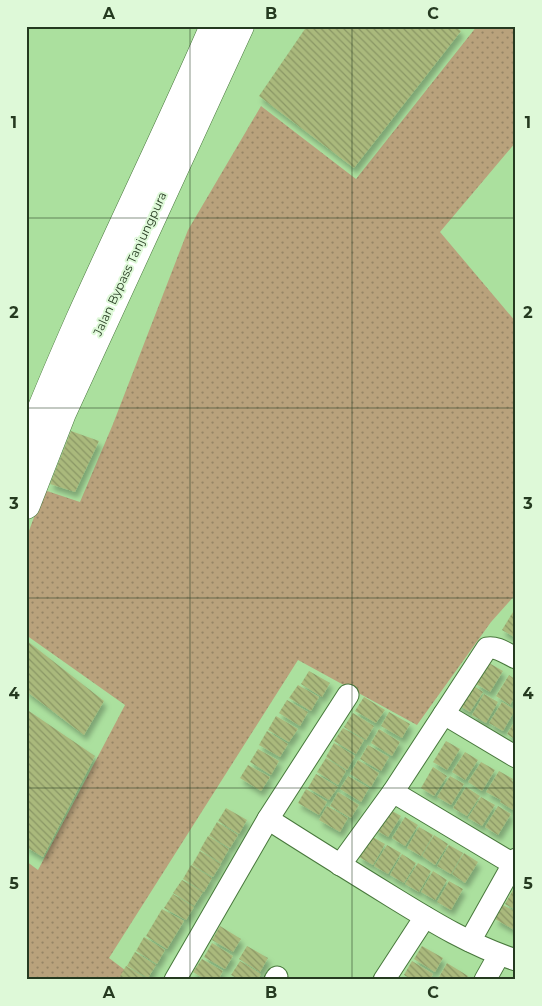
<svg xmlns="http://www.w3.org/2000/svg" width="542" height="1006" font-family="Montserrat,sans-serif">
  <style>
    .grass { fill: url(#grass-dots) }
    .building { fill: url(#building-back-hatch); filter: url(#shadow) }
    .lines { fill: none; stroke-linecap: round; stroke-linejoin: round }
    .minor-casing { stroke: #48783c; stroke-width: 23 }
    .trunk-casing { stroke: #48783c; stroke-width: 29 }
    .minor { stroke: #fff; stroke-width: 21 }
    .trunk { stroke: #fff; stroke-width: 28 }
    .grid { fill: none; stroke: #253a20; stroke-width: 1; stroke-opacity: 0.55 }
    .labels { text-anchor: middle; stroke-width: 4; stroke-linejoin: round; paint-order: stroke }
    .street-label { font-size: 12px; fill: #253a20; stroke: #def9d8 }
    .neatline { fill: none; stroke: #253a20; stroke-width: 2 }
    .grid-label { font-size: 16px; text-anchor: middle; font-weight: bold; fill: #253a20 }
  </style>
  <defs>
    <pattern id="grass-dots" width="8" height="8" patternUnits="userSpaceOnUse" patternTransform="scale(1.25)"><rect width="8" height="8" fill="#b9a27c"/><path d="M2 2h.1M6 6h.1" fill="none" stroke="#968565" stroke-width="1.8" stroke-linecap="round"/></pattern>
    <pattern id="building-back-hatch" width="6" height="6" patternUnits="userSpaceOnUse" patternTransform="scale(1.25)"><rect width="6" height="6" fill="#aab97c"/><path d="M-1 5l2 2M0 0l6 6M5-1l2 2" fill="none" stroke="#8a9765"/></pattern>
    <filter id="shadow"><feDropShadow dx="3" dy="5.5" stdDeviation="2.5" flood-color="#0004"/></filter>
  </defs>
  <rect width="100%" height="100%" fill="#abe09e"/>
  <polygon class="grass" points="477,26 516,26 516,142 440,232 516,322 516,594 491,622 417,725 298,660 109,958 138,980 26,980 26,861 38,870 125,705 26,635 26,539 44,490 80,502 113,424 188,230 261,106 356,179"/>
  <g class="building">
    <polygon points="307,26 454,26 461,31 354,168 259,96"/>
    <polygon points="71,431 99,441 75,492 50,484"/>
    <polygon points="516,607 516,638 502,630"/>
    <polygon points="26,640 104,701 84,735 26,691"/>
    <polygon points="489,663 503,671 490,692 476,684"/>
    <polygon points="309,671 330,683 322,697 301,684"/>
    <polygon points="509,675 516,680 516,695 510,705 496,696"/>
    <polygon points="469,683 483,692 470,712 457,704"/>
    <polygon points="298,685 319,697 311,711 289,698"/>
    <polygon points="484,694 498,702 486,723 472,715"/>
    <polygon points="364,697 385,710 376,723 355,711"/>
    <polygon points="287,700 308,712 300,726 279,713"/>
    <polygon points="502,702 515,710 503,731 489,723"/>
    <polygon points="26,709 95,756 43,857 26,847"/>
    <polygon points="389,712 410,724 402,738 381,726"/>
    <polygon points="353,713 374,726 366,740 344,727"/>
    <polygon points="276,716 298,729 289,742 268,730"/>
    <polygon points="516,719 516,740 507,734"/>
    <polygon points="343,728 364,740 356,754 334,741"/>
    <polygon points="379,729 400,742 392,756 371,743"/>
    <polygon points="267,731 288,744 280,757 259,745"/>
    <polygon points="446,741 460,749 447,770 433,762"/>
    <polygon points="334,743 355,756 347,770 326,757"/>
    <polygon points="368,745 389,757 381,771 360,759"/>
    <polygon points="258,749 279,761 271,775 250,762"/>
    <polygon points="465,752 478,760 465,780 452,772"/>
    <polygon points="326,758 346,771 338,785 317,772"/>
    <polygon points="358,760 379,773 371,787 350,774"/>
    <polygon points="481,762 495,770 482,791 468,782"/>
    <polygon points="248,765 270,777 261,791 240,778"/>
    <polygon points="433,767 447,776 434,796 421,788"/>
    <polygon points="499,771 513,779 512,781 516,783 516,806 513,810 500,802 501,800 486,792"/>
    <polygon points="316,774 338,787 329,800 308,788"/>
    <polygon points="348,776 369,788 361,802 340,789"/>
    <polygon points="450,776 464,784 451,805 437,797"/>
    <polygon points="466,787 480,796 467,816 453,808"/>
    <polygon points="306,789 327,802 319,815 298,803"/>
    <polygon points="338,792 359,805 351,818 330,806"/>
    <polygon points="481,797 495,805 482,826 468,818"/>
    <polygon points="327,806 348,818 340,832 319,820"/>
    <polygon points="498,806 511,814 498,835 485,827"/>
    <polygon points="226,808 247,820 239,834 218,821"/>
    <polygon points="387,808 401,816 388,837 374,829"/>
    <polygon points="405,817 418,825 405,846 392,838"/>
    <polygon points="217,822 238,835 230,848 209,836"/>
    <polygon points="419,827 433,835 421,856 407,848"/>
    <polygon points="434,835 448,844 435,865 422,856"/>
    <polygon points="208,836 229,849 221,863 200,850"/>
    <polygon points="371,836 385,844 373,865 359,857"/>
    <polygon points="387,845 401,853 388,874 374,866"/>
    <polygon points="449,845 463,853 451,874 437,866"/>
    <polygon points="200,851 221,864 213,877 192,865"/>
    <polygon points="464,853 478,862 465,883 452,874"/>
    <polygon points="402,854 416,863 404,883 390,875"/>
    <polygon points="418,863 431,871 419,892 405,884"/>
    <polygon points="191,865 212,878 204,892 183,879"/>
    <polygon points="433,871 447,880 435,900 421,892"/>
    <polygon points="182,880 203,892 194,906 173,893"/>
    <polygon points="449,881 463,889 451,910 437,902"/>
    <polygon points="513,890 516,892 516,910 505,904"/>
    <polygon points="173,894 194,907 186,920 164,908"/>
    <polygon points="503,905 516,912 516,931 495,919"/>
    <polygon points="162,909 184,921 167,949 146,936"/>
    <polygon points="220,926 241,939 233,952 212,940"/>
    <polygon points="144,937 165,950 157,964 136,951"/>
    <polygon points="212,943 233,956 225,969 204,957"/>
    <polygon points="247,946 268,958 260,972 239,959"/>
    <polygon points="422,946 443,958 435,972 414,959"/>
    <polygon points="135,952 156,965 148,978 127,966"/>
    <polygon points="202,959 223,971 218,980 206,980 193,972"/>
    <polygon points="240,961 261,974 257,980 240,980 231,975"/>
    <polygon points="412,961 433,974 430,980 413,980 404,975"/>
    <polygon points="447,963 468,976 465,980 444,980 439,977"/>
    <polygon points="126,966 149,980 118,980"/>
  </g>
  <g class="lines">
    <g class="minor-casing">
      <g id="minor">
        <polyline points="444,714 516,757"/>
        <polyline points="393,792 513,864"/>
        <path d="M268 819C310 846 352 872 394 898 433 922 472 946 516 960"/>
        <path d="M340 865 393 792 487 648C497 646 507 654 516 658"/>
        <polyline points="470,941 516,859"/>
        <polyline points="175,980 268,819 348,695"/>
        <polyline points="275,980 277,977"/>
        <polyline points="384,980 425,917"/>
        <polyline points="485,980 499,955"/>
      </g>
    </g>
    <g class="trunk-casing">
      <g id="trunk">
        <path d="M26 448C43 404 61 362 80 319 124 221 171 125 214 26"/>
        <polyline points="26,505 62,413 240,26"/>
      </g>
    </g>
    <use href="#minor" class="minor"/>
    <use href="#trunk" class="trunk"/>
  </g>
  <path class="grid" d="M190 26V980M352 26V980M26 218H516M26 408H516M26 598H516M26 788H516"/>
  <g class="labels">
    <g class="street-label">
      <text transform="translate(130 264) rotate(-65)" y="4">Jalan Bypass Tanjungpura</text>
    </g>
  </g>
  <rect width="542" height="1006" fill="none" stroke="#def9d8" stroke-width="55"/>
  <rect x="28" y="28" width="486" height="950" class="neatline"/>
  <g class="grid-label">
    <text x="109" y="19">A</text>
    <text x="271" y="19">B</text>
    <text x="433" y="19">C</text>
    <text x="14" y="128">1</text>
    <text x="528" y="128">1</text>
    <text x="14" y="318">2</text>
    <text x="528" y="318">2</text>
    <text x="14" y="509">3</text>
    <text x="528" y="509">3</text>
    <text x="14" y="699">4</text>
    <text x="528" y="699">4</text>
    <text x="14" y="889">5</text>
    <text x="528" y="889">5</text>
    <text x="109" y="998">A</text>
    <text x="271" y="998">B</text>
    <text x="433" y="998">C</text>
  </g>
</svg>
